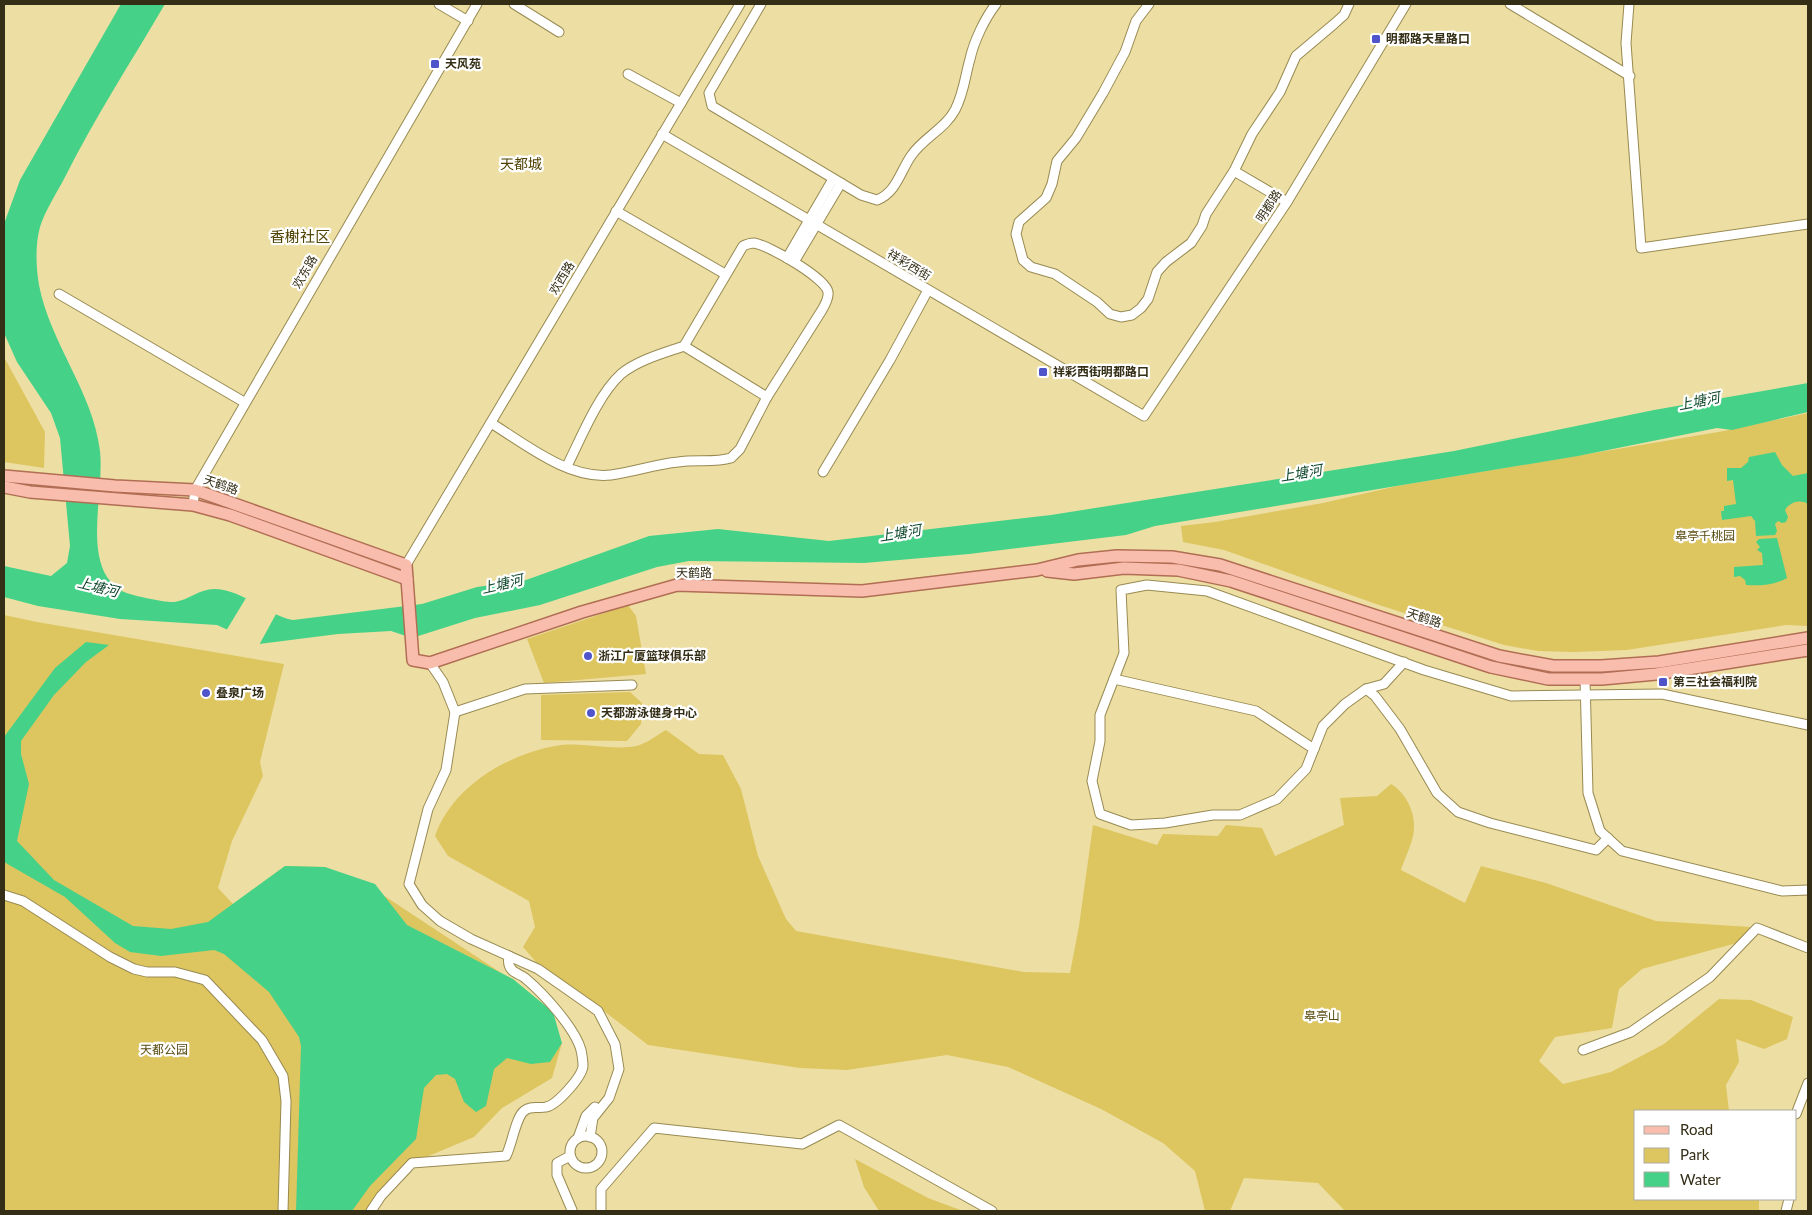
<svg xmlns="http://www.w3.org/2000/svg" width="1812" height="1215" font-family="Lato,'Noto Sans SC',sans-serif">
  <style>
    .green { fill: #ddc560 }
    .water { fill: #45d288 }
    .pier { fill: #eddfa3 }
    .lines { fill: none; stroke-linecap: round; stroke-linejoin: round }
    .minor-casing { stroke: #988a52; stroke-width: 11 }
    .major-casing { stroke: #b16e54; stroke-width: 14 }
    .minor { stroke: #fff; stroke-width: 9 }
    .major { stroke: #f9bdad; stroke-width: 11 }
    .poi-dot { fill: #4f54ca; stroke: #fff; stroke-width: 2 }
    .labels { text-anchor: middle; stroke-width: 4.5; stroke-linejoin: round; paint-order: stroke }
    .poi-label { font-size: 12px; font-weight: bold; fill: #342e16; stroke: #fff; text-anchor: start }
    .street-label { font-size: 12px; fill: #342e16; stroke: #fff }
    .park-label { font-size: 12px; fill: #594c11; stroke: #fff }
    .neighbourhood-label { font-size: 14px; fill: #4f4100; stroke: #fff }
    .water-label { font-size: 14px; font-style: italic; fill: #0d4629; stroke: #fff }
    .quarter-label { font-size: 15px; fill: #4f4100; stroke: #fff }
  </style>
  <rect width="100%" height="100%" fill="#eddfa3"/>
  <g class="green">
    <polygon points="4,357 45,432 44,468 4,462"/>
    <polygon points="1808,413 1808,626 1786,625 1627,650 1574,652 1538,651 1504,645 1376,604 1224,550 1183,542 1181,526 1215,522 1323,503 1397,486 1724,431"/>
    <polygon points="628,605 636,616 646,674 544,683 527,639"/>
    <polygon points="4,615 37,622 284,664 260,762 263,776 232,841 218,888 233,904 285,866 325,867 383,895 524,988 562,1043 552,1078 502,1108 474,1137 412,1163 371,1211 4,1211"/>
    <polygon points="630,692 642,703 641,724 627,741 541,740 541,695"/>
    <path d="M666 730 699 754 723 755 741 789 758 856 786 919 796 931 1024 972 1070 973 1079 926 1093 825 1157 845 1163 834 1218 836 1226 825 1262 828 1275 856 1344 825 1340 798 1377 796 1391 784C1405 792 1415 811 1414 828 1414 841 1405 857 1401 870L1465 903 1481 866 1546 883 1656 921 1750 927 1744 941 1642 969 1619 989 1612 1028 1555 1037 1539 1061 1563 1084 1611 1072 1664 1044 1719 999 1751 1000 1793 1017 1787 1039 1764 1049 1736 1039 1739 1062 1726 1085 1729 1111H1636V1199H1759V1211H1345L1318 1183 1244 1178 1230 1211H1205L1195 1171 1163 1143 1101 1109 1008 1067 947 1055 847 1070 800 1068 648 1045 587 998 542 969 523 947 535 927 529 901 448 856 435 836C452 787 506 755 555 746 581 741 610 751 636 746 646 744 657 735 666 730Z"/>
    <polygon points="855,1159 928,1198 963,1211 879,1211 864,1187"/>
  </g>
  <g class="water">
    <path d="M121 4H165C131 62 94 119 64 179 56 194 45 211 40 227 35 245 36 267 39 285 50 343 93 392 100 451 104 489 87 545 107 577 110 582 118 587 122 591 128 595 167 603 175 602 188 600 200 589 214 589 242 589 266 615 293 620L422 604 477 587 526 580 649 536 718 529 829 541 1051 515 1454 451 1654 410 1808 383V412L1732 430 1717 428 1578 456 1155 526 1126 535 969 554 864 563 689 561 657 567 540 605 475 618 412 638 391 631 338 634 259 644 217 625 120 619 38 606 4 597V566L51 576 67 563 70 546 60 438 51 413 17 362 4 333V224L20 180Z"/>
    <path d="M1775 452 1782 465 1793 476 1808 473V504C1800 499 1790 502 1785 510L1788 517 1786 522 1782 523 1778 521 1775 524 1777 531 1775 535 1756 536 1755 521 1751 516 1722 520 1721 511H1724V506L1736 504 1733 480 1727 481V468H1741L1748 462 1749 457Z"/>
    <path d="M1777 538 1787 578C1774 585 1760 586 1746 585L1745 580 1740 576 1734 577V567L1763 565 1762 553 1757 550 1760 547 1756 542 1759 539Z"/>
    <polygon points="86,642 109,645 86,662 54,695 21,741 21,754 29,784 17,841 54,880 133,926 171,929 208,922 285,866 325,867 375,884 407,925 513,979 553,1012 562,1043 550,1062 531,1064 507,1058 494,1069 486,1106 476,1112 464,1102 455,1079 447,1074 436,1075 424,1088 416,1139 370,1186 352,1211 296,1211 301,1046 299,1037 269,992 224,954 214,950 161,956 130,952 115,943 65,897 4,862 4,737 55,668"/>
  </g>
  <polygon class="pier" points="246,598 276,614 258,647 226,631"/>
  <g class="lines">
    <g class="minor-casing">
      <g id="minor">
        <polyline points="439,4 468,21"/>
        <polyline points="514,4 559,32"/>
        <path d="M761 4 709 93 712 106 861 195 877 200C896 193 900 172 911 156 923 138 945 129 955 110 964 93 965 76 970 59 974 41 985 18 996 4"/>
        <polyline points="1149,4 1136,21 1125,52 1103,93 1076,138 1057,161 1052,184 1046,198 1019,222 1016,234 1023,260 1031,267 1055,274 1097,302 1110,314 1121,317 1132,315 1141,308 1148,299 1157,272 1166,262 1191,243 1202,226 1206,214 1234,171 1252,134 1280,92 1296,56 1334,24 1344,15 1349,4"/>
        <polyline points="1510,4 1630,76"/>
        <polyline points="1629,4 1626,43 1641,248 1808,224"/>
        <polyline points="628,74 681,103"/>
        <polyline points="662,134 1144,416 1287,202 1406,4"/>
        <polyline points="1234,171 1287,202"/>
        <polyline points="616,211 725,274"/>
        <polyline points="787,258 833,179"/>
        <polyline points="794,262 841,183"/>
        <polyline points="59,294 244,402"/>
        <polyline points="684,346 767,397"/>
        <path d="M491 423C525 444 569 480 611 475 634 472 656 464 678 462 696 459 714 463 731 458L740 449 767 397 822 310C825 305 829 298 828 292 826 278 768 245 754 243 750 243 747 244 743 246L684 346C664 353 638 360 621 374 598 395 581 438 567 466"/>
        <polyline points="823,472 890,360 928,290"/>
        <polyline points="193,505 195,490 477,4"/>
        <polyline points="406,565 740,4"/>
        <polyline points="430,663 443,682 455,712 446,770 428,809 409,884 422,905 440,921 471,939 538,969 598,1011 615,1044 619,1069 609,1098 593,1118 590,1137"/>
        <polyline points="1114,679 1256,711 1314,749"/>
        <polyline points="1585,679 1588,793 1600,831 1622,851 1782,891 1808,890"/>
        <polyline points="1366,689 1384,684 1404,662"/>
        <polyline points="455,712 525,689 632,685"/>
        <polyline points="1608,838 1596,850 1490,823 1458,812 1437,793 1400,729 1375,696 1366,689 1345,704 1323,726 1306,769 1277,799 1240,815 1213,815 1165,823 1131,825 1100,814 1092,781 1100,741 1100,715 1124,653 1121,590 1147,585 1207,591 1424,670 1511,696 1662,694 1808,725"/>
        <polyline points="4,895 23,901 110,957 134,969 147,972 175,972 205,980 262,1040 283,1076 286,1101 283,1211"/>
        <polyline points="1583,1050 1631,1032 1710,977 1757,928 1808,948"/>
        <polyline points="1796,1114 1808,1083"/>
        <circle cx="586" cy="1152" r="16"/>
        <polyline points="578,1138 586,1116 595,1107"/>
        <polyline points="570,1156 557,1163 557,1175 572,1210"/>
        <path d="M371 1211 381 1196 412 1163 506 1156C512 1144 516 1117 524 1111 531 1105 538 1109 546 1107 557 1105 582 1077 583 1066 583 1061 582 1055 581 1050 575 1028 543 993 525 978 521 975 515 973 512 970 508 966 508 961 509 956"/>
        <polyline points="601,1211 601,1189 654,1128 802,1144 839,1125 992,1211"/>
        <polyline points="1786,1211 1789,1199"/>
      </g>
    </g>
    <g class="major-casing">
      <g id="major">
        <polyline points="4,476 115,486 195,490 406,565 413,660 430,663 582,612 677,585 862,591 1037,570 1078,560 1117,556 1172,557 1220,565 1499,656 1553,666 1601,666 1659,662 1808,638"/>
        <polyline points="4,487 30,492 193,505 230,515 407,579"/>
        <polyline points="1047,571 1074,574 1124,568 1178,570 1231,581 1491,667 1548,679 1602,679 1656,674 1808,650"/>
      </g>
    </g>
    <use href="#minor" class="minor"/>
    <use href="#major" class="major"/>
  </g>
  <g class="poi-dot">
    <rect x="1371" y="34" width="10" height="10" rx="2.5"/>
    <rect x="430" y="59" width="10" height="10" rx="2.5"/>
    <rect x="1038" y="367" width="10" height="10" rx="2.5"/>
    <circle cx="588" cy="656" r="5"/>
    <rect x="1658" y="677" width="10" height="10" rx="2.5"/>
    <circle cx="206" cy="693" r="5"/>
    <circle cx="591" cy="713" r="5"/>
  </g>
  <g class="labels">
    <g class="poi-label">
      <text x="1386" y="43">明都路天星路口</text>
      <text x="445" y="68">天风苑</text>
      <text x="1053" y="376">祥彩西街明都路口</text>
      <text x="598" y="660">浙江广厦篮球俱乐部</text>
      <text x="1673" y="686">第三社会福利院</text>
      <text x="216" y="697">叠泉广场</text>
      <text x="601" y="717">天都游泳健身中心</text>
    </g>
    <g class="street-label">
      <text transform="translate(1269 206) rotate(-57)" y="4">明都路</text>
      <text transform="translate(909 265) rotate(31)" y="4">祥彩西街</text>
      <text transform="translate(305 272) rotate(-60)" y="4">欢东路</text>
      <text transform="translate(562 278) rotate(-59)" y="4">欢西路</text>
      <text transform="translate(221 485) rotate(19)" y="4">天鹤路</text>
      <text x="694" y="577">天鹤路</text>
      <text transform="translate(1424 618) rotate(18)" y="4">天鹤路</text>
    </g>
    <g class="park-label">
      <text x="1705" y="540">皋亭千桃园</text>
      <text x="1322" y="1020">皋亭山</text>
      <text x="164" y="1054">天都公园</text>
    </g>
    <g class="neighbourhood-label">
      <text x="521" y="169">天都城</text>
    </g>
    <g class="water-label">
      <text transform="translate(1699 401) rotate(-11)" y="5">上塘河</text>
      <text transform="translate(1301 473) rotate(-9)" y="5">上塘河</text>
      <text transform="translate(900 533) rotate(-9)" y="5">上塘河</text>
      <text transform="translate(502 584) rotate(-13)" y="5">上塘河</text>
      <text transform="translate(98 587) rotate(14)" y="5">上塘河</text>
    </g>
    <g class="quarter-label">
      <text x="300" y="242">香榭社区</text>
    </g>
  </g>
  <rect width="1812" height="1215" fill="none" stroke="#342e16" stroke-width="10"/>
  <rect x="1634" y="1110" width="162" height="90" fill="#ffffff" stroke="#aeaba2"/>
  <rect x="1644" y="1126" width="25" height="8" fill="#f9bdad" stroke="#aeaba2"/>
  <text x="1680" y="1135" font-size="15" fill="#342e16">Road</text>
  <rect x="1644" y="1148" width="25" height="15" fill="#ddc560" stroke="#aeaba2"/>
  <text x="1680" y="1160" font-size="15" fill="#342e16">Park</text>
  <rect x="1644" y="1172" width="25" height="15" fill="#45d288" stroke="#aeaba2"/>
  <text x="1680" y="1185" font-size="15" fill="#342e16">Water</text>
</svg>
